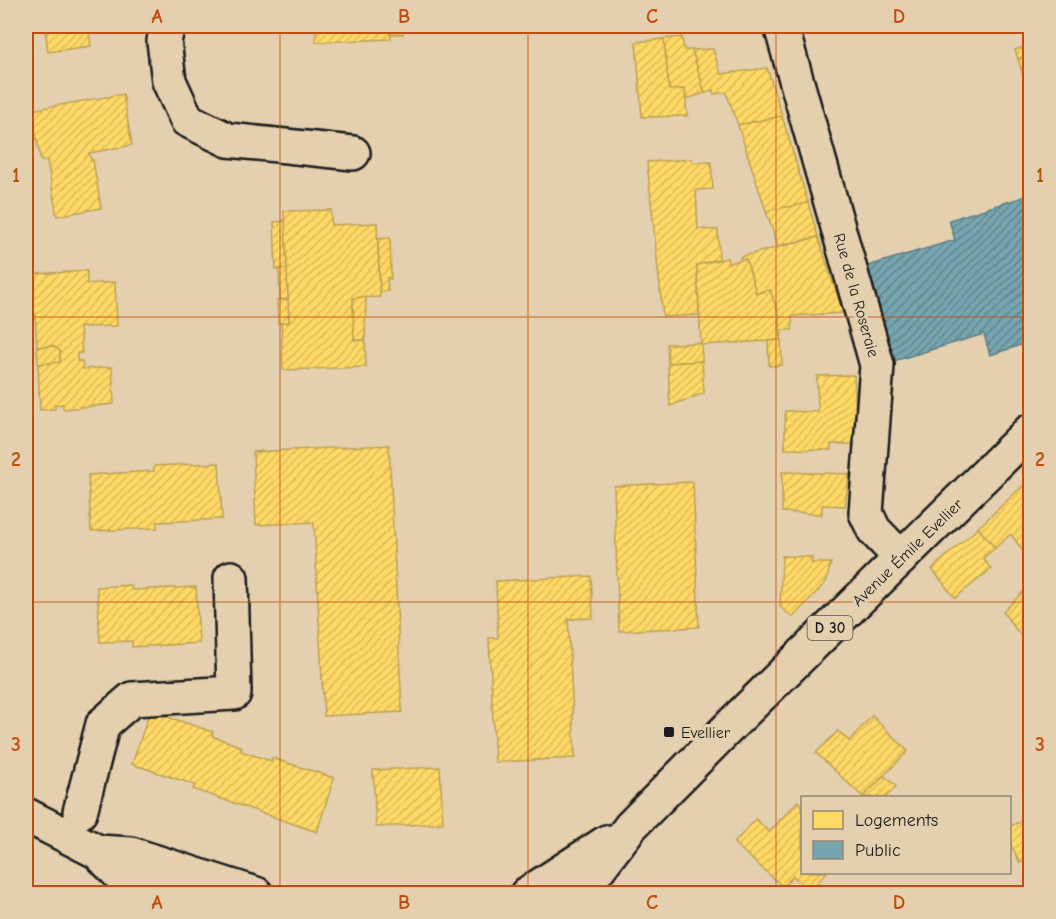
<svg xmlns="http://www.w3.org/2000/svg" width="1056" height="919" font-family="'Comic Neue',sans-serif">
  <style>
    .homes { fill: url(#homes-hatch); stroke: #bba050; stroke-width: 1.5 }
    .public { fill: url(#public-hatch); stroke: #5b7c83; stroke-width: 1.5 }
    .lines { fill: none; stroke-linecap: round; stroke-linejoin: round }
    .minor-casing { stroke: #1c1c1c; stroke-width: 38 }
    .tertiary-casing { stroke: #1c1c1c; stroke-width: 38 }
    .primary-casing { stroke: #1c1c1c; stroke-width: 38 }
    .minor { stroke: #e4cfae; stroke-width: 33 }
    .tertiary { stroke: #e4cfae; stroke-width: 33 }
    .primary { stroke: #e4cfae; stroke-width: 33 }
    .grid { fill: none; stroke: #bf4d0f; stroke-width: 1.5; stroke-opacity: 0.55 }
    .poi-dot { fill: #1c1c1c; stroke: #e4cfae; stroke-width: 2 }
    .labels { text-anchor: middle; stroke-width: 6; stroke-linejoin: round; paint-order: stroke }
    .shield { fill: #e4cfae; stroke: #585248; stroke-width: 1.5 }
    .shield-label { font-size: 15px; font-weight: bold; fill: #1c1c1c }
    .street-label { font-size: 16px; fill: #1c1c1c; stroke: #e4cfae }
    .poi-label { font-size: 16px; fill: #1c1c1c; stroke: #e4cfae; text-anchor: start }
    .neatline { fill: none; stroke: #bf4d0f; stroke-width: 2 }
    .grid-label { font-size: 20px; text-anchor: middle; font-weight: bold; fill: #bf4d0f }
  </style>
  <defs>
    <pattern id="homes-hatch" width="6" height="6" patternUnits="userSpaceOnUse" patternTransform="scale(1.5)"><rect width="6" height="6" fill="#ffd966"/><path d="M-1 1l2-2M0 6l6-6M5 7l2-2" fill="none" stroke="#daba58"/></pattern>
    <pattern id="public-hatch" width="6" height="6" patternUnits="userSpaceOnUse" patternTransform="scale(1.5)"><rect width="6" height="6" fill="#76a5af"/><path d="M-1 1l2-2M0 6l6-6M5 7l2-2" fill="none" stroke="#60868e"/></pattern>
  </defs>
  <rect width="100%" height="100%" fill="#e4cfae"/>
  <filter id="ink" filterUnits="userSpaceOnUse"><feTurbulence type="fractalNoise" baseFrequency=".0167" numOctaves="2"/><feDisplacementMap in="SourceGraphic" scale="12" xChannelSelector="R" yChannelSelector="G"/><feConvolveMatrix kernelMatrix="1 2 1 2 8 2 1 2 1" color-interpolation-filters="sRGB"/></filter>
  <g filter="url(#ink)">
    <g class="homes">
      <polygon points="45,26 88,26 91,46 48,52"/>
      <polygon points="316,26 390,26 391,39 316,42"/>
      <polygon points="390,26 402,26 403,34 390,34"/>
      <polygon points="682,37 684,50 692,50 705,93 686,99 685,89 669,90 664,39"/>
      <polygon points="664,39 669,90 685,89 687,116 642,117 636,42"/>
      <polygon points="1030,45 1030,54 1018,59 1015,50"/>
      <polygon points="713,49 721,74 767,68 782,116 738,125 726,92 714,94 713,90 705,93 692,50"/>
      <polygon points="1030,54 1030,99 1018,59"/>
      <polygon points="123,94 132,145 89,153 91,160 93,160 101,208 57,216 47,160 41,161 31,110"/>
      <polygon points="782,116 808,203 766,211 738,125"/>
      <polygon points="692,159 692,163 711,162 713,189 696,190 698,229 718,230 719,259 697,265 699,315 663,317 647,162"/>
      <polygon points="808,203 818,237 778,246 766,211"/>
      <polygon points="331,210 331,225 377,223 380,297 353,298 354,340 365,340 366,367 283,370 281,322 289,322 284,211"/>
      <polygon points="285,221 287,269 276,270 274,222"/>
      <polygon points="818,237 843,313 792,316 792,330 782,330 781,340 779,315 770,290 756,293 746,259 741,260 740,257"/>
      <polygon points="390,238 391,279 387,278 388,291 380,292 378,239"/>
      <polygon points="727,258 728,263 746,259 756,293 770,290 779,315 781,340 701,345 697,265"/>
      <polygon points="279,269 287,269 288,300 280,299"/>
      <polygon points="87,271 87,284 115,282 117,326 80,327 82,353 77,353 77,361 82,361 83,369 112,367 114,404 63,409 63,404 55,405 55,409 40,410 38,364 60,362 60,351 53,346 37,347 35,314 27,314 26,285 34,285 33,274"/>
      <polygon points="366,297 365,340 354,340 353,298"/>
      <polygon points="277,300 288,300 289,322 278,323"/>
      <polygon points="781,340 782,365 769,366 768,341"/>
      <polygon points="701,343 702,361 668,363 667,344"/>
      <polygon points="53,346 60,351 60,362 38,364 37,347"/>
      <polygon points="702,361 704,393 670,406 668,363"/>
      <polygon points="854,375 856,413 853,444 831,444 831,450 785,449 785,411 818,412 817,376"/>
      <polygon points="389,445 402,712 324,716 314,522 256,525 253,452"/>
      <polygon points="219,463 222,519 157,522 157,528 91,531 88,475 154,471 154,466"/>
      <polygon points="782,472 849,474 845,506 822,505 822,514 782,512"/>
      <polygon points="1030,479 1030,561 1011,534 995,548 978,528"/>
      <polygon points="693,482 699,627 619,631 614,486"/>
      <polygon points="978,528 995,548 983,558 991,569 955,598 932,569"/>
      <polygon points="782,556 812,557 811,563 831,563 826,582 793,617 780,607"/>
      <polygon points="591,576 593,618 568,619 575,758 495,762 489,638 498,638 496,581"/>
      <polygon points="131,585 132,590 196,587 199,643 132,647 132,641 100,642 97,587"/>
      <polygon points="1030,585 1030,648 1003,612"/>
      <polygon points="150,711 213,732 212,736 242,747 241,751 271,761 272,758 334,778 317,832 193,789 195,785 132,764"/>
      <polygon points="872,716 908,751 863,797 816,753 838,731 849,741"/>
      <polygon points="440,767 443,823 376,827 373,770"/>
      <polygon points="884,776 896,786 885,798 863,797"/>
      <polygon points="798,801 802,805 802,872 827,872 810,890 793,876 783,887 734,843 756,819 769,832"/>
      <polygon points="1030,818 1030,859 1020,863 1010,843 1010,826"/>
    </g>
    <polygon class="public" points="1030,195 1030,342 990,355 984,334 890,362 861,268 955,240 949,220"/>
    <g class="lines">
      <g class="minor-casing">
        <g id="minor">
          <polyline points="168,26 164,41 169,81 187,120 228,140 353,153"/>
          <polyline points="781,26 877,365 866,513 874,530 901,558"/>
          <polyline points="80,812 103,724 132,699 234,693 231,578"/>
        </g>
      </g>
      <g class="tertiary-casing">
        <g id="tertiary">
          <polyline points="26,815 98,852 122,877 162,894"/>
          <polyline points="98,852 131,854 256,894"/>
        </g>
      </g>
      <g class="primary-casing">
        <g id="primary">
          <polyline points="527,894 607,842"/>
          <polyline points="579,894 631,826 731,725 1030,431"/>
        </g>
      </g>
      <use href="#minor" class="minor"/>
      <use href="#tertiary" class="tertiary"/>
      <use href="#primary" class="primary"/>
    </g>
  </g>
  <path class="grid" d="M280 26V894M528 26V894M776 26V894M26 317H1030M26 602H1030"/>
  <rect class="poi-dot" x="663" y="726" width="12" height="12" rx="3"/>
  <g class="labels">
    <rect class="shield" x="807.5" y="616" width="45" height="24" rx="4.5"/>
    <g class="shield-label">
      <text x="830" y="633">D 30</text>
    </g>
    <g class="street-label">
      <text transform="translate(857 295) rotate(74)" y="6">Rue de la Roseraie</text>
      <text transform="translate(907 552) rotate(-44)" y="6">Avenue Émile Evellier</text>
    </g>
    <g class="poi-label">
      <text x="681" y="738">Evellier</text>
    </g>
  </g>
  <rect width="1056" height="919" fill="none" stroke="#e4cfae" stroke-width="66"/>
  <rect x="801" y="796" width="210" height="78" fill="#e4cfae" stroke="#948774" stroke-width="1.5"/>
  <rect x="813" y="811" width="30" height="18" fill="#ffd966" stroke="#948774" stroke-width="1.5"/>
  <text x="855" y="826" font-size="18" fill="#1c1c1c">Logements</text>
  <rect x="813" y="841" width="30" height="18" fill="#76a5af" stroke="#948774" stroke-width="1.5"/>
  <text x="855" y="856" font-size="18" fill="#1c1c1c">Public</text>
  <rect x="33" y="33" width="990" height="853" class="neatline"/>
  <g class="grid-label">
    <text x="157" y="23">A</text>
    <text x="404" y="23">B</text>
    <text x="652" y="23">C</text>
    <text x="899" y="23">D</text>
    <text x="16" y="182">1</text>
    <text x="1040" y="182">1</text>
    <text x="16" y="466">2</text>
    <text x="1040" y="466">2</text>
    <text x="16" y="751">3</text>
    <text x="1040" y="751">3</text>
    <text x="157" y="909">A</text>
    <text x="404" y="909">B</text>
    <text x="652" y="909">C</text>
    <text x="899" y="909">D</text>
  </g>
</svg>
